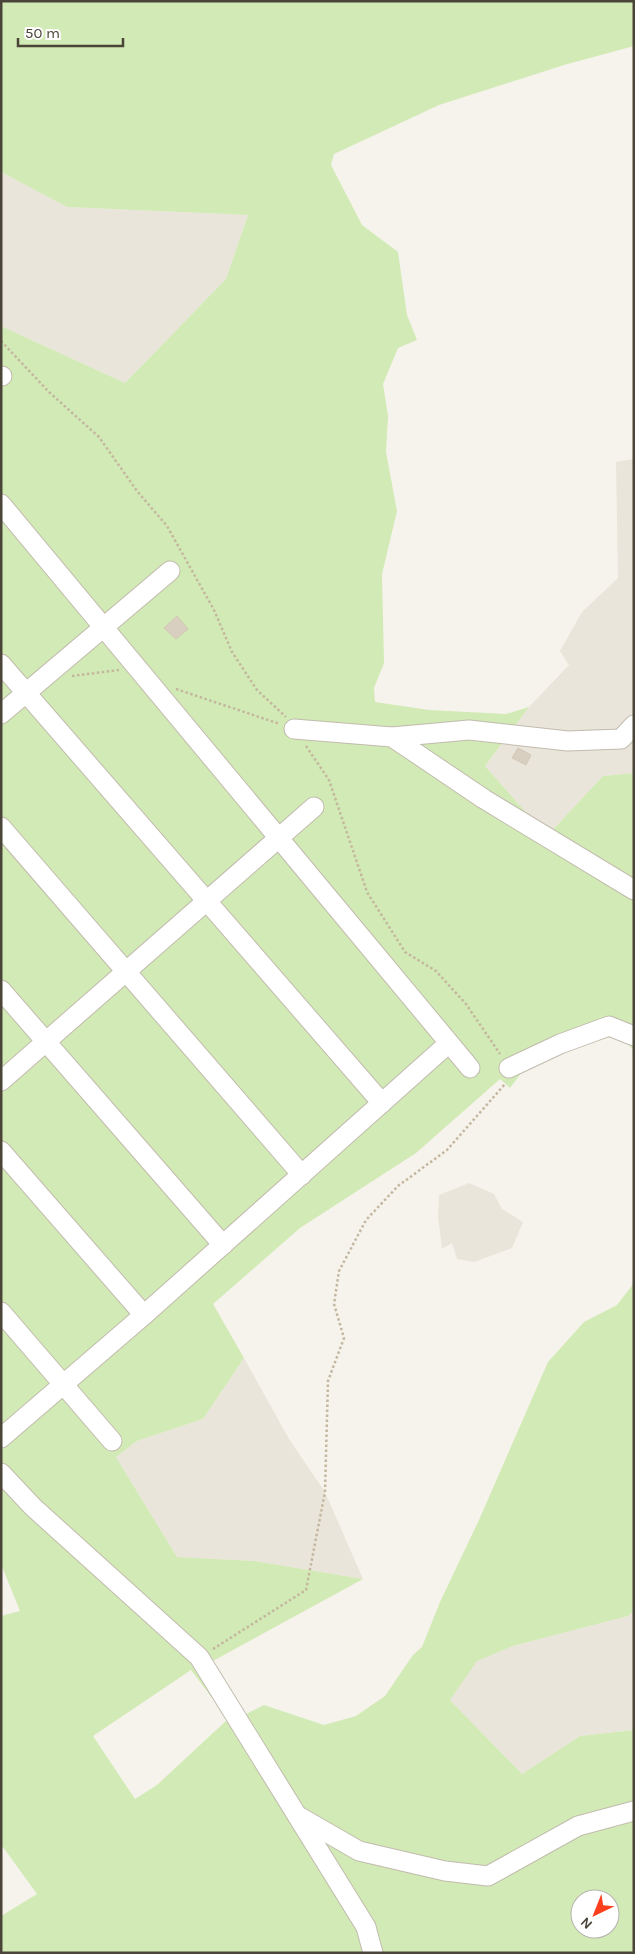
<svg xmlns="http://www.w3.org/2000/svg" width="635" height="1954" font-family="Karla,sans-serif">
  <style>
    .residential { fill: #eae5da }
    .green { fill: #d2eab5; fill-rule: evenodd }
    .building { fill: #d8cfc1; stroke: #d3c7b4 }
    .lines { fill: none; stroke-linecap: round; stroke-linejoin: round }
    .minor-casing { stroke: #c2bbae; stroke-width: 21 }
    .path { stroke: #c4b79f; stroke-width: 2.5; stroke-dasharray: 2.5 2.5; stroke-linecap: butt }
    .minor { stroke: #fff; stroke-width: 19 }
  </style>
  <rect width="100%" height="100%" fill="#f6f3ec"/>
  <g class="residential">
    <polygon points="1,172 67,207 248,215 226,279 125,383 1,326"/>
    <polygon points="634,459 634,773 603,776 547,836 485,766 529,707 569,665 560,651 582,612 618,578 616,462"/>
    <polygon points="469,1183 494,1194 502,1209 523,1222 512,1248 474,1262 457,1259 452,1243 442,1249 438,1216 439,1195"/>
    <polygon points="244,1358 289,1439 325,1492 363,1579 254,1561 177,1557 116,1457 137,1441 203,1419"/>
    <polygon points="634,1610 634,1730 580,1736 522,1774 450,1700 476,1661 513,1646 628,1616"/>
  </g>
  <path class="green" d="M1 1H634V46L564 65 439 105 334 154 331 165 362 225 398 252 407 315 417 340 398 348 383 384 388 416 386 452 397 511 382 574 384 663 374 688 375 702 429 710 506 714 529 707 485 766 547 836 603 776 634 773V1050L618 1035 559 1052 525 1068 510 1088 500 1079 416 1153 300 1228 213 1304 244 1358 203 1419 137 1441 116 1457 177 1557 254 1561 363 1579 211 1662 244 1715 264 1705 324 1725 356 1716 385 1696 413 1655 422 1647 440 1602 479 1520 548 1362 584 1322 617 1305 634 1283V1610L628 1616 513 1646 477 1661 450 1700 522 1774 580 1736 634 1730V1953H1V1916L37 1894 3 1847H1V1616L20 1611 1 1564V326L125 383 226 279 248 215 67 207 1 172ZM191 1670 228 1719 157 1785 135 1799 93 1736ZM580 1899H610V1929H580Z"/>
  <g class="building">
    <polygon points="177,616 188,629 176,639 164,628"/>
    <polygon points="518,748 531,755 526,765 512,758"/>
  </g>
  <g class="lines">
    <g class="minor-casing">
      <g id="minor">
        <polyline points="1,376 2,376"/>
        <polyline points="1,504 470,1068"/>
        <polyline points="1,664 382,1103"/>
        <polyline points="1,714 170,571"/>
        <polyline points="294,729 392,737 484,799 634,890"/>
        <polyline points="392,737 469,730 568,741 621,739 634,725"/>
        <polyline points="1,827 302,1175"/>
        <polyline points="1,990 223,1245"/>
        <polyline points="509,1068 560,1044 609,1026 634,1036"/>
        <polyline points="1,1081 314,807"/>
        <polyline points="1,1151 144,1315"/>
        <polyline points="1,1312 112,1441"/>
        <polyline points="1,1438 144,1315 449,1043"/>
        <polyline points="1,1473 33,1507 199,1657 366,1927 373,1953"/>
        <polyline points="300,1817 359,1851 445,1871 488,1876 578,1826 634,1811"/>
      </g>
    </g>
    <g class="path">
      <polyline points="1,341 49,392 99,437 137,491 167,526 214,610 232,652 257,690 286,717"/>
      <polyline points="72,676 119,670"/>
      <polyline points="176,689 280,724"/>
      <polyline points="306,746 329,780 367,892 405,952 436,971 466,1004 500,1054"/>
      <polyline points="213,1649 306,1590 325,1492 328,1381 344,1338 334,1304 339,1271 366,1220 398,1186 447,1150 505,1084"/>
    </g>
    <use href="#minor" class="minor"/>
  </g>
  <rect width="635" height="1954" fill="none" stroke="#4b4439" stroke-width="5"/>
  <g transform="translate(595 1914) rotate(223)"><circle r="24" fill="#ffffff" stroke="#b7b4b0"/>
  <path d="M0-4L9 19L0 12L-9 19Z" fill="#fc3f1d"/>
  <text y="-8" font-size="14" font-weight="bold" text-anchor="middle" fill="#4b4439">N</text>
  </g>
  <path d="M18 38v8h105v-8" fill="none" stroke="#4b4439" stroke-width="2.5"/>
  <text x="25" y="38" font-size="15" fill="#4b4439" stroke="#ffffff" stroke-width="4" paint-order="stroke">50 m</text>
</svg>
